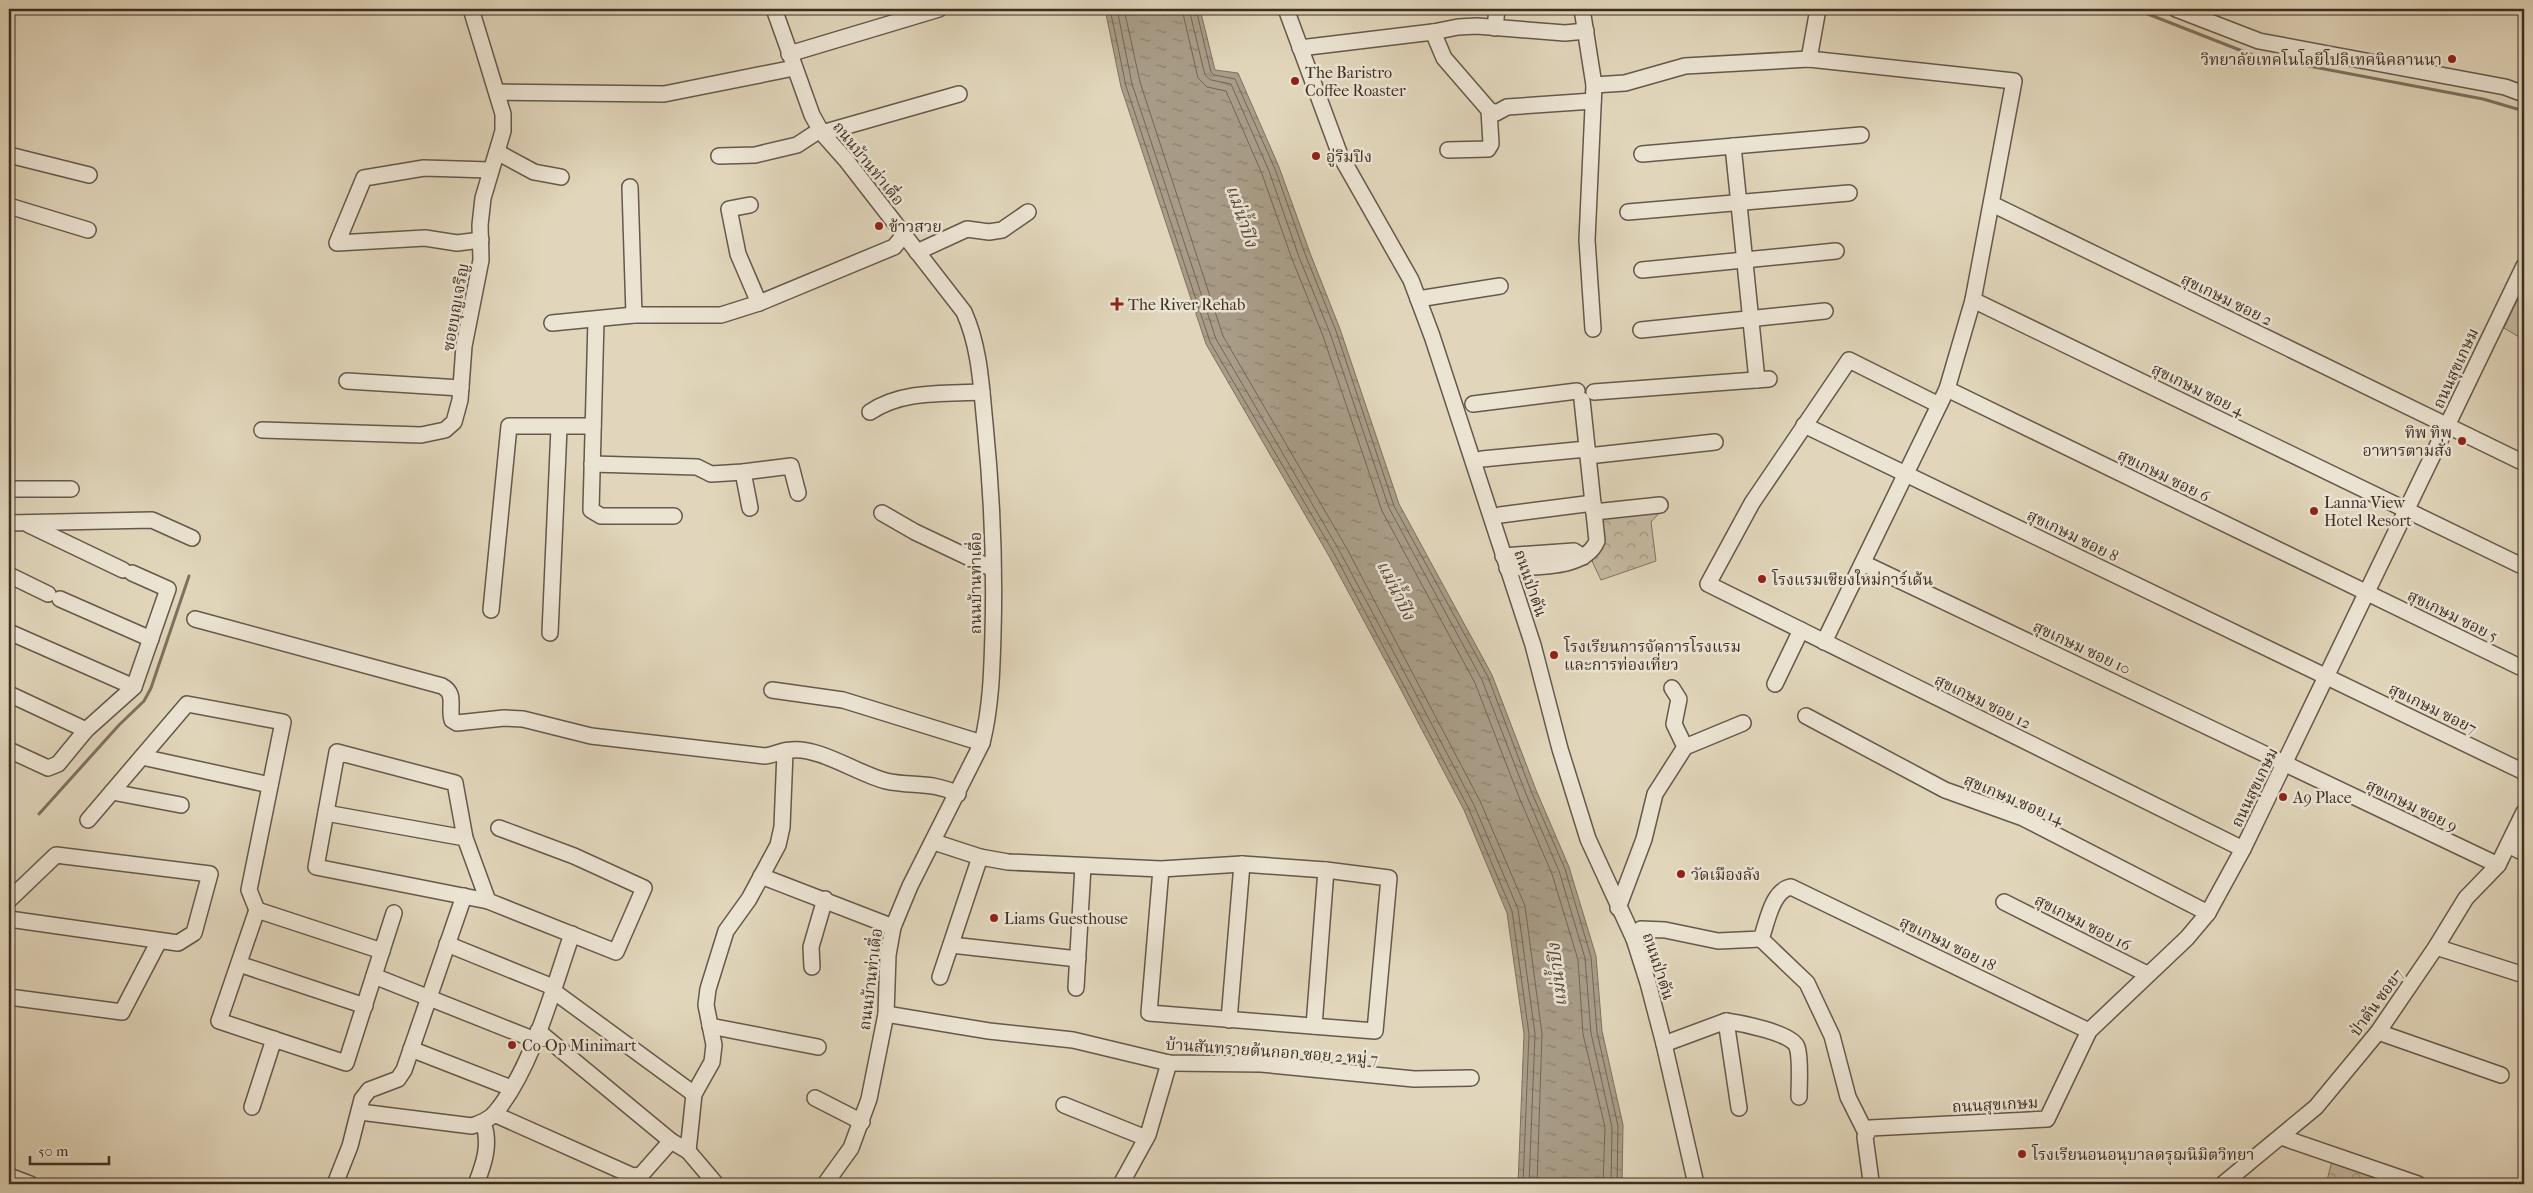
<svg xmlns="http://www.w3.org/2000/svg" width="2533" height="1193" font-family="'IM FELL French Canon','Noto Serif Thai',serif">
  <style>
    .grass { fill: #c5b9a1; stroke: #817462 }
    .forest { fill: url(#forest-crowns); stroke: #817462 }
    .water { fill: url(#water-ripples); stroke: #7e7160 }
    .lines { fill: none; stroke-linecap: round; stroke-linejoin: round }
    .shore { stroke: #736656; stroke-width: 1 }
    .stream { stroke: #7e7160; stroke-width: 3 }
    .minor-casing { stroke: #66584a; stroke-width: 18 }
    .minor { stroke: #ece4d3; stroke-width: 15 }
    .poi-dot { fill: #8f2418; stroke: #ece4d3; stroke-width: 2 }
    .labels { text-anchor: middle; stroke-width: 5; stroke-linejoin: round; paint-order: stroke }
    .poi-label { font-size: 16px; fill: #3d2e24; stroke: #ece4d3; text-anchor: start }
    .street-label { font-size: 16px; fill: #3d2e24; stroke: #ece4d3 }
    .water-label { font-size: 18px; font-style: italic; fill: #584a3d; stroke: #ece4d3 }
  </style>
  <defs>
    <pattern id="forest-crowns" width="20" height="18" patternUnits="userSpaceOnUse" patternTransform="scale(1.25)"><rect width="20" height="18" fill="#c5b9a1"/><path d="M2 6a3 3 0 1 1 6 0M12 15a3 3 0 1 1 6 0" fill="none" stroke="#a19783"/></pattern>
    <pattern id="water-ripples" width="26" height="14" patternUnits="userSpaceOnUse" patternTransform="scale(1.25)"><rect width="26" height="14" fill="#a99d88"/><path d="M2 4q2-2 4 0t4 0M15 11q2-2 4 0t4 0" fill="none" stroke="#8b806f"/></pattern>
  </defs>
  <rect width="100%" height="100%" fill="#e1d6bb"/>
  <filter id="stains"><feTurbulence type="fractalNoise" baseFrequency=".004" numOctaves="4"/><feColorMatrix values="0 0 0 0 .2 0 0 0 0 .09 0 0 0 0 .02 0 0 0 .5 -.17"/></filter>
  <radialGradient id="worn" r=".72"><stop offset=".6" stop-color="#630" stop-opacity="0"/><stop offset="1" stop-color="#630" stop-opacity=".3"/></radialGradient>
  <polygon class="grass" points="2524,286 2524,340 2504,328"/>
  <g class="forest">
    <polygon points="1661,511 1651,522 1656,561 1601,580 1592,561 1602,547 1600,518"/>
    <polygon points="2332,1161 2405,1184 2326,1184"/>
  </g>
  <polygon class="water" points="1105,9 1200,9 1215,70 1238,73 1279,167 1310,253 1340,329 1399,504 1492,675 1536,790 1569,867 1596,956 1602,1031 1623,1125 1622,1184 1518,1184 1524,1034 1507,913 1464,810 1399,686 1329,556 1206,344 1121,87"/>
  <g class="lines">
    <g class="shore">
      <polyline points="1110,9 1126,86 1210,342 1334,553 1403,684 1468,807 1512,911 1529,1034 1523,1184"/>
      <polyline points="1117,9 1132,84 1216,339 1339,550 1409,681 1474,805 1518,909 1535,1034 1529,1184"/>
      <polyline points="1124,9 1140,82 1223,336 1346,547 1480,801 1525,906 1542,1034 1537,1184"/>
      <polyline points="1182,9 1198,78 1207,87 1226,91 1262,174 1292,259 1323,336 1382,511 1475,683 1519,797 1552,874 1578,960 1583,1034 1605,1127 1603,1184"/>
      <polyline points="1189,9 1205,75 1211,80 1231,84 1269,171 1299,257 1330,333 1389,508 1482,680 1526,794 1559,871 1585,958 1591,1033 1612,1127 1611,1184"/>
      <polyline points="1196,9 1211,72 1214,75 1235,79 1275,169 1305,254 1336,331 1394,506 1488,677 1531,791 1565,869 1591,957 1597,1032 1618,1126 1617,1184"/>
    </g>
    <g class="stream">
      <polyline points="2135,9 2255,56 2483,99 2524,111"/>
      <polyline points="39,814 119,725 144,701 151,688 189,576"/>
    </g>
    <g class="minor-casing">
      <g id="minor">
        <path d="M774 9 812 115 822 133 846 160 964 312C980 348 981 385 985 424 992 494 995 563 993 633 992 670 991 707 982 743L910 886 893 927 888 955 886 1014 869 1099 851 1148 825 1184"/>
        <polyline points="1286,9 1340,155 1411,280 1432,336 1533,645 1560,749 1588,839 1634,939 1648,983 1664,1044 1696,1184"/>
        <polyline points="1582,9 1594,85 1587,240 1593,329"/>
        <polyline points="2176,9 2259,41 2505,87 2524,94"/>
        <polyline points="1495,28 1497,9"/>
        <polyline points="1433,32 1444,58 1489,110 1496,113 1507,107 1593,101"/>
        <polyline points="1300,48 1433,32 1458,27 1477,26 1565,33 1586,31"/>
        <polyline points="789,54 939,9"/>
        <polyline points="1809,59 1818,9"/>
        <polyline points="1594,85 1625,83 1685,66 1809,59 2014,81 1973,300 1947,389 1824,642"/>
        <polyline points="497,92 664,94 794,68"/>
        <polyline points="822,133 959,94"/>
        <polyline points="1733,146 1757,380"/>
        <polyline points="1448,150 1488,149 1491,144 1489,110"/>
        <polyline points="497,152 534,172 561,177"/>
        <polyline points="1642,154 1861,135"/>
        <polyline points="9,155 89,175"/>
        <polyline points="719,156 755,155 797,145 820,130"/>
        <polyline points="630,187 634,315"/>
        <polyline points="1992,204 2524,463"/>
        <polyline points="750,205 729,209 738,254 759,303"/>
        <polyline points="9,206 88,230"/>
        <polyline points="1628,212 1849,193"/>
        <polyline points="481,240 457,243 425,238 337,243 364,178 424,168 490,170"/>
        <polyline points="917,252 967,229 989,232 1002,230 1028,212"/>
        <polyline points="1642,270 1836,251"/>
        <polyline points="1418,299 1500,286"/>
        <polyline points="1973,300 2524,567"/>
        <polyline points="596,320 591,510 601,516 674,516"/>
        <polyline points="552,323 634,315 721,315 759,303 894,247 904,235"/>
        <polyline points="1641,330 1825,311"/>
        <polyline points="347,381 461,388"/>
        <polyline points="1947,389 2524,669"/>
        <polyline points="1594,392 1769,379"/>
        <polyline points="1473,404 1577,391"/>
        <polyline points="1939,405 1849,360 1752,503 1708,584 2243,849"/>
        <path d="M870 412C903 390 944 394 982 392"/>
        <polyline points="1804,425 2524,772"/>
        <polyline points="262,430 421,435 445,430 454,422 460,400 464,346 481,260 480,225 483,198 503,131 503,114 471,9"/>
        <polyline points="1588,456 1715,442"/>
        <polyline points="1482,459 1587,449"/>
        <polyline points="592,464 697,467 711,474 743,472 791,466 798,493"/>
        <polyline points="743,472 750,508"/>
        <polyline points="9,489 71,489"/>
        <polyline points="1594,512 1660,505"/>
        <polyline points="882,513 915,532 993,569"/>
        <polyline points="1500,515 1593,503"/>
        <polyline points="9,523 152,520 192,538"/>
        <polyline points="29,525 123,570"/>
        <polyline points="1503,556 1574,551 1583,557"/>
        <polyline points="1863,563 2498,865"/>
        <path d="M1507 568C1535 566 1585 570 1597 541L1582 400"/>
        <polyline points="9,575 48,594"/>
        <polyline points="60,599 151,639"/>
        <polyline points="491,610 509,426 593,426"/>
        <path d="M195 619 442 686C457 694 448 707 452 720L457 723 504 718 523 719 591 736 765 756C774 755 782 750 791 750 820 747 858 774 886 781 913 787 931 781 958 794"/>
        <polyline points="9,632 134,687"/>
        <polyline points="550,633 559,428"/>
        <polyline points="1775,684 1801,630"/>
        <polyline points="1672,688 1679,699 1674,724 1685,747"/>
        <polyline points="772,690 843,700 982,743"/>
        <polyline points="9,694 86,730"/>
        <polyline points="1806,716 1945,790 2023,818 2208,913"/>
        <polyline points="9,750 48,768 58,764 86,730 134,687 168,589 132,573"/>
        <polyline points="142,757 270,785"/>
        <polyline points="112,792 181,805"/>
        <polyline points="326,813 465,838"/>
        <polyline points="88,820 187,704 283,722 249,890 257,910 382,951"/>
        <polyline points="934,842 980,857 1008,862 1161,869 1242,864 1326,870 1389,878 1375,1031 1149,1013 1161,869"/>
        <polyline points="2508,845 2524,853"/>
        <polyline points="761,876 893,927"/>
        <polyline points="9,900 56,855 210,874 194,933 178,943 9,919"/>
        <polyline points="488,901 465,838 455,783 337,752 316,867 488,901 616,952 644,888 574,856 499,828"/>
        <polyline points="2004,902 2147,974"/>
        <polyline points="1618,908 1644,839 1655,794 1685,747 1743,723"/>
        <polyline points="257,910 219,1021 346,1063 394,913"/>
        <path d="M1634 939 1641 929 1665 930 1718 941 1761 939C1767 923 1772 890 1791 887L2089 1031"/>
        <polyline points="1761,939 1807,983 1832,1036 1848,1097 1866,1133"/>
        <polyline points="447,944 553,987"/>
        <polyline points="951,945 1078,959"/>
        <polyline points="2436,947 2524,975"/>
        <polyline points="239,964 365,1006"/>
        <polyline points="812,967 811,947 825,899"/>
        <polyline points="374,976 535,1040"/>
        <polyline points="940,977 980,857"/>
        <polyline points="1076,988 1083,866"/>
        <polyline points="552,990 694,1094 688,1151"/>
        <polyline points="9,997 122,1012 159,941"/>
        <polyline points="886,1014 989,1031 1073,1040 1169,1063 1261,1064 1414,1079 1471,1078"/>
        <polyline points="1229,1020 1242,864"/>
        <path d="M1726 1021C1740 1023 1793 1033 1797 1047 1801 1058 1799 1084 1799 1097"/>
        <polyline points="710,1026 818,1047"/>
        <polyline points="1314,1026 1326,870"/>
        <polyline points="538,1031 671,1141 688,1151 716,1184"/>
        <polyline points="2378,1032 2501,1075"/>
        <polyline points="1664,1044 1726,1021 1739,1108"/>
        <polyline points="411,1049 511,1088"/>
        <polyline points="694,1094 712,1062 714,1045 706,1005 708,989 726,931 749,899 778,845 782,827 785,752"/>
        <polyline points="815,1098 862,1122"/>
        <polyline points="1064,1105 1146,1138"/>
        <polyline points="252,1107 274,1039"/>
        <path d="M360 1112 472 1126C481 1123 489 1120 495 1113 532 1069 553 989 572 934"/>
        <polyline points="494,1114 633,1176 641,1175 671,1141"/>
        <polyline points="2281,1137 2418,1184"/>
        <polyline points="9,1176 30,1184"/>
        <polyline points="335,1184 350,1146 362,1099 369,1090 398,1079 404,1070 464,896"/>
        <path d="M476 1184C484 1164 491 1143 483 1123"/>
        <polyline points="1121,1184 1148,1135 1169,1063"/>
        <polyline points="1870,1184 1871,1181 1865,1137 1870,1128 2047,1119 2089,1031 2187,938 2208,913 2243,849 2524,266"/>
        <polyline points="2223,1184 2316,1107 2378,1032 2436,947 2466,898 2498,865 2524,812"/>
      </g>
    </g>
    <use href="#minor" class="minor"/>
  </g>
  <g class="poi-dot">
    <circle cx="2452" cy="59" r="5"/>
    <circle cx="1295" cy="81" r="5"/>
    <circle cx="1316" cy="156" r="5"/>
    <circle cx="879" cy="226" r="5"/>
    <path d="M1114.5 296.5h5v5h5v5h-5v5h-5v-5h-5v-5h5z"/>
    <circle cx="2462" cy="441" r="5"/>
    <circle cx="2314" cy="511" r="5"/>
    <circle cx="1762" cy="579" r="5"/>
    <circle cx="1554" cy="655" r="5"/>
    <circle cx="2283" cy="797" r="5"/>
    <circle cx="1681" cy="874" r="5"/>
    <circle cx="994" cy="918" r="5"/>
    <circle cx="512" cy="1045" r="5"/>
    <circle cx="2022" cy="1154" r="5"/>
  </g>
  <g class="labels">
    <g class="poi-label">
      <text x="2442" y="65" text-anchor="end">วิทยาลัยเทคโนโลยีโปลิเทคนิคลานนา</text>
      <text x="1305" y="78">The Baristro<tspan x="1305" dy="18">Coffee Roaster</tspan></text>
      <text x="1326" y="162">อู่ริมปิง</text>
      <text x="889" y="232">ข้าวสวย</text>
      <text x="1128" y="310">The River Rehab</text>
      <text x="2452" y="438" text-anchor="end">ทิพ ทิพ<tspan x="2452" dy="18">อาหารตามสั่ง</tspan></text>
      <text x="2324" y="508">Lanna View<tspan x="2324" dy="18">Hotel Resort</tspan></text>
      <text x="1772" y="585">โรงแรมเชียงใหม่การ์เด้น</text>
      <text x="1564" y="652">โรงเรียนการจัดการโรงแรม<tspan x="1564" dy="18">และการท่องเที่ยว</tspan></text>
      <text x="2293" y="803">A9 Place</text>
      <text x="1691" y="880">วัดเมืองลัง</text>
      <text x="1004" y="924">Liams Guesthouse</text>
      <text x="522" y="1051">Co-Op Minimart</text>
      <text x="2032" y="1160">โรงเรียนอนอนุบาลดรุฌนิมิตวิทยา</text>
    </g>
    <g class="street-label">
      <text transform="translate(869 163) rotate(51)" y="6">ถนนบ้านท่าเดื่อ</text>
      <text transform="translate(2227 299) rotate(26)" y="6">สุขเกษม ซอย 2</text>
      <text transform="translate(455 307) rotate(-80)" y="6">ซอยบุญเจริญ</text>
      <text transform="translate(2455 368) rotate(-65)" y="6">ถนนสุขเกษม</text>
      <text transform="translate(2198 389) rotate(26)" y="6">สุขเกษม ซอย 4</text>
      <text transform="translate(2164 475) rotate(26)" y="6">สุขเกษม ซอย 6</text>
      <text transform="translate(2073 535) rotate(26)" y="6">สุขเกษม ซอย 8</text>
      <text transform="translate(975 583) rotate(-90)" y="6">ถนนบ้านท่าเดื่อ</text>
      <text transform="translate(1531 583) rotate(71)" y="6">ถนนป่าตัน</text>
      <text transform="translate(2453 615) rotate(26)" y="6">สุขเกษม ซอย 5</text>
      <text transform="translate(2082 647) rotate(25)" y="6">สุขเกษม ซอย 10</text>
      <text transform="translate(1983 701) rotate(26)" y="6">สุขเกษม ซอย 12</text>
      <text transform="translate(2433 708) rotate(26)" y="6">สุขเกษม ซอย7</text>
      <text transform="translate(2254 787) rotate(-64)" y="6">ถนนสุขเกษม</text>
      <text transform="translate(2014 799) rotate(23)" y="6">สุขเกษม ซอย 14</text>
      <text transform="translate(2412 805) rotate(26)" y="6">สุขเกษม ซอย 9</text>
      <text transform="translate(2083 922) rotate(27)" y="6">สุขเกษม ซอย 16</text>
      <text transform="translate(1948 943) rotate(26)" y="6">สุขเกษม ซอย 18</text>
      <text transform="translate(1659 966) rotate(72)" y="6">ถนนป่าตัน</text>
      <text transform="translate(870 979) rotate(-83)" y="6">ถนนบ้านท่าเดื่อ</text>
      <text transform="translate(2376 1002) rotate(-54)" y="6">ป่าตัน ซอย7</text>
      <text transform="translate(1272 1051) rotate(4)" y="6">บ้านสันทรายต้นกอก ซอย 2 หมู่ 7</text>
      <text transform="translate(1995 1104) rotate(-3)" y="6">ถนนสุขเกษม</text>
    </g>
    <g class="water-label">
      <text transform="translate(1242 216) rotate(71)" y="6">แม่น้ำปิง</text>
      <text transform="translate(1396 590) rotate(63)" y="6">แม่น้ำปิง</text>
      <text transform="translate(1557 975) rotate(-97)" y="6">แม่น้ำปิง</text>
    </g>
  </g>
  <rect width="2533" height="1193" fill="none" stroke="#e1d6bb" stroke-width="30"/>
  <rect x="10" y="10" width="2513" height="1173" fill="none" stroke="#3d2e24" stroke-width="2.5"/>
  <rect x="15" y="15" width="2503" height="1163" fill="none" stroke="#3d2e24"/>
  <path d="M30 1156v8h79v-8" fill="none" stroke="#3d2e24" stroke-width="2.5"/>
  <text x="38" y="1156" font-size="15" fill="#3d2e24" stroke="#ece4d3" stroke-width="4" paint-order="stroke">50 m</text>
  <rect width="100%" height="100%" filter="url(#stains)"/>
  <rect width="100%" height="100%" fill="url(#worn)"/>
</svg>
